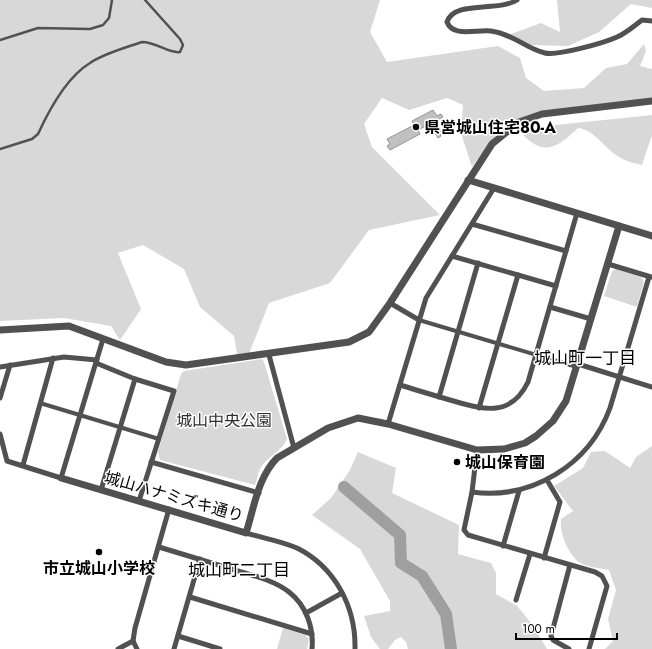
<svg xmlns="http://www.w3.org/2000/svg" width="652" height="649" font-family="Jost,'Noto Sans JP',sans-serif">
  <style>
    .green { fill: #d8d8d8 }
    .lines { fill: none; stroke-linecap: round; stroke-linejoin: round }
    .river { stroke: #9f9f9f; stroke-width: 12 }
    .building { fill: #c0c0c0; stroke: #959595 }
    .service { stroke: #515151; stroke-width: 2.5 }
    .pedestrian { stroke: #515151; stroke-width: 4 }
    .minor { stroke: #515151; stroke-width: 5 }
    .tertiary { stroke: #515151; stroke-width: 7 }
    .poi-dot { fill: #000; stroke: #fff; stroke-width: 1.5 }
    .labels { text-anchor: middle; stroke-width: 3; stroke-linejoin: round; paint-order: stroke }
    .poi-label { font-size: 16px; font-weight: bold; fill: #000; stroke: #fff; text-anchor: start }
    .park-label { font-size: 16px; fill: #2f2f2f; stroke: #fff }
    .street-label { font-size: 16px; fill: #000; stroke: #fff }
    .neighbourhood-label { font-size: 17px; fill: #000; stroke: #fff }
  </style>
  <rect width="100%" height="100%" fill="#fff"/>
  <g class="green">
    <polygon points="0,0 380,0 370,32 387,62 498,46 520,58 526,78 544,91 584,88 606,68 627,64 644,44 646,51 640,66 652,69 652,102 522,118 494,137 472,167 461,133 463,105 447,98 409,110 382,98 364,124 372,147 440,215 369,230 330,283 269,303 247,359 238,359 234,336 200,307 184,269 143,245 118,253 141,309 120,340 111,326 64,318 0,321"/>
    <polygon points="557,0 652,0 652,8 631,4 599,32 568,46 529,45 511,34 541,23 560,32"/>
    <path d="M652 115V135L642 165C633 163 624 161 616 155 603 146 594 130 578 128 558 147 545 157 523 135L556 125Z"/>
    <polygon points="616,269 641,277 644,282 637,307 604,296 612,271"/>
    <path d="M262 359 264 362 287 439C282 451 268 456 261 467 258 472 257 480 255 485L160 460 158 452 181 374 184 371Z"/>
    <path d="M652 446V649H605L613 641 608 619 616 590 609 570C599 568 584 567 576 560 567 550 559 532 561 519L573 511 554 486 583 468 591 452 605 451 630 468 636 457Z"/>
    <polygon points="358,452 396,468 392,493 459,525 458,554 491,563 496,573 496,594 517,606 532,624 547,649 408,649 406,642 401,637 395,640 388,649 380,649 371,637 364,616 390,611 390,601 360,549 312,515 331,498 350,470"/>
    <polygon points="283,628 305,635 309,639 307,649 277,649"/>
  </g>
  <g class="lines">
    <polyline class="river" points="344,487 400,535 401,563 422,576 446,614 451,649"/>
  </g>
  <g class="building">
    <polygon points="433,110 437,116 441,114 443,117 418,130 420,134 390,150 387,146 390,144 387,139 414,125 412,121"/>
    <polygon points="449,126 451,131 448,133 445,128"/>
    <polygon points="444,128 446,134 443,135 440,130"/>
    <polygon points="439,131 441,136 438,138 435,133"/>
  </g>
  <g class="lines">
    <g class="service">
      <polyline points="0,40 38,28 90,29 103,25 109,18 112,0"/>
      <path d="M0 149 32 139 38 134C49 110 67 77 90 63 105 53 125 48 142 42 157 42 169 54 180 52L183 45 180 39 145 0"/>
    </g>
    <g class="pedestrian">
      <polyline points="419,320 577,367"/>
      <polyline points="40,403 159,439"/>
    </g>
    <g class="minor">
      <path d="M517 0C499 12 454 0 447 22 453 38 477 29 491 31 513 34 527 49 545 53 557 56 604 43 617 37 625 34 634 26 642 20L652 21"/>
      <polyline points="472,224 566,251"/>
      <polyline points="452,256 556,286"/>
      <polyline points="608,264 651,277"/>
      <polyline points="390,303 419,320"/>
      <polyline points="550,307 591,319"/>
      <polyline points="269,355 294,448"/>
      <polyline points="96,363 135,379 174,391 139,501"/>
      <polyline points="578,364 652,387"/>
      <polyline points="0,367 64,357 97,360"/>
      <path d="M400 385C416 390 433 395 450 400 482 409 510 419 528 382L577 213"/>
      <polyline points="439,397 478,263"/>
      <polyline points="0,398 10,365"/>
      <polyline points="479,408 518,275"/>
      <polyline points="388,424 426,298 494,188"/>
      <polyline points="0,434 7,461 61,478 103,339"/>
      <polyline points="477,450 472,492 464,530 468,535 595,572 602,576 607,586 589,649"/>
      <polyline points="151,462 259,493"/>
      <polyline points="23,465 53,358"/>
      <polyline points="101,490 135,379"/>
      <path d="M472 492C532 500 589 465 610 408L649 277"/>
      <path d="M246 533C263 538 281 541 297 548 335 567 356 607 355 649"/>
      <polyline points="503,546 519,491"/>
      <path d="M159 547C185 555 212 563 238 571 255 576 275 581 289 592 306 605 314 628 312 649"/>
      <polyline points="544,558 560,502 547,480"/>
      <polyline points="190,597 312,634"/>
      <polyline points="516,600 530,554"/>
      <polyline points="306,613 342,593"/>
      <polyline points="178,636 220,649"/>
      <polyline points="118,649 133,641"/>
      <polyline points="137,649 133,641 135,628 169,509"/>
      <polyline points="174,649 200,559"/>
      <polyline points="569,649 553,640 551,636 570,565"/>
    </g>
    <g class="tertiary">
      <polyline points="468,180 652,236"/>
      <polyline points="0,330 69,326 166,362 186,365 349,342 369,332 390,303 492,144 519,122 542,114 652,101"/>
      <path d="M61 478 246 533C254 508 258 477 277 458L328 428 358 418 388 424 477 450 504 449 525 443 536 436 553 421 566 401 619 226"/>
    </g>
  </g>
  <g class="poi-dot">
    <circle cx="416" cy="127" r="4"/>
    <circle cx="457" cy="462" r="4"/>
    <circle cx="99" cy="552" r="4"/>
  </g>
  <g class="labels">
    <g class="poi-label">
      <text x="424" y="133">県営城山住宅80-A</text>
      <text x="465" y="468">城山保育園</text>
      <text x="99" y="574" text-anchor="middle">市立城山小学校</text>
    </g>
    <g class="park-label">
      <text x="224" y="426">城山中央公園</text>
    </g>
    <g class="street-label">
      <text transform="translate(174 496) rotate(16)" y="6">城山ハナミズキ通り</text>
    </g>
    <g class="neighbourhood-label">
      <text x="585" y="364">城山町一丁目</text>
      <text x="239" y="576">城山町二丁目</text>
    </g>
  </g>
  <path d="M516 633v6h101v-6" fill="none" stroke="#000000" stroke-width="2"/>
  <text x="522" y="633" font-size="12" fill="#000000" stroke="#ffffff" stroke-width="3" paint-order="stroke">100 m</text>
</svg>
